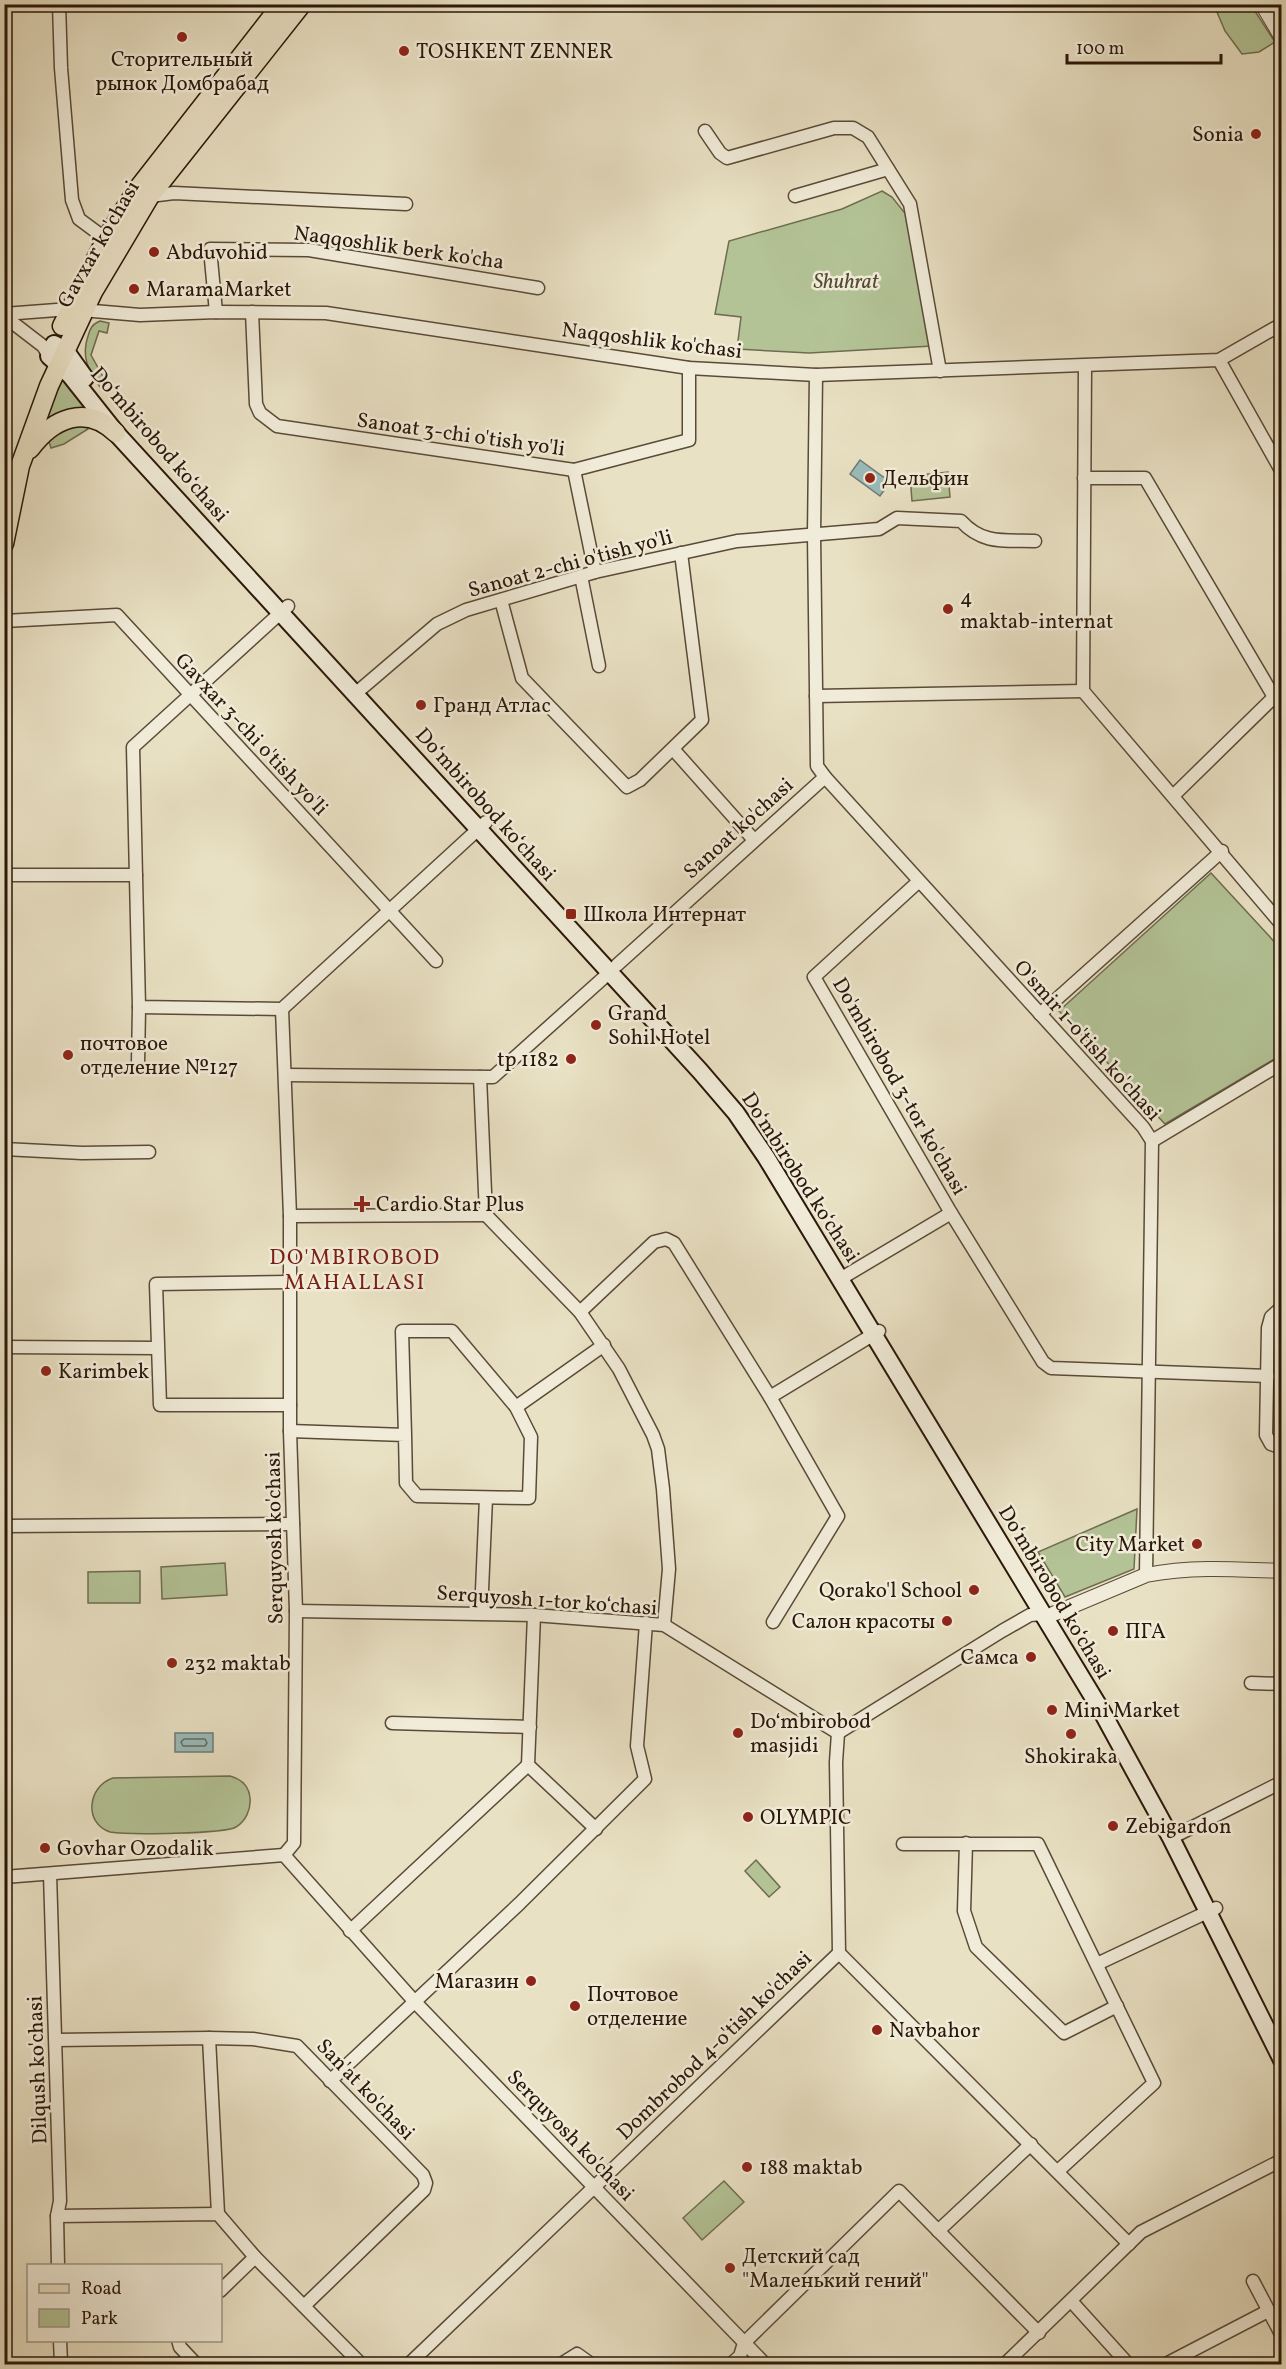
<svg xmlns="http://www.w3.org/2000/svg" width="1286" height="2369" font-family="Vollkorn,serif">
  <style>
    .green { fill: #b3c396; stroke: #6e6d50; stroke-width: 1.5 }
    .water { fill: #99bcbc; stroke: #6d7a74; stroke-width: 1.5 }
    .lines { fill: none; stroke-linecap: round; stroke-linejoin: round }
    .shore { stroke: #626a62; stroke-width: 1.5 }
    .minor-casing { stroke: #5a4a38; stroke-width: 15 }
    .tertiary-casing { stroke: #5a4a38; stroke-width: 16 }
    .secondary-casing { stroke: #2a1709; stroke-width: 20 }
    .primary-casing { stroke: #2a1709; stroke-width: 21 }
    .minor { stroke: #f1ecd9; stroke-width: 12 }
    .tertiary { stroke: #f1ecd9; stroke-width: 14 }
    .secondary { stroke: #f1ecd9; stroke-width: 16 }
    .primary { stroke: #e9e1c4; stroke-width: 18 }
    .poi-dot { fill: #8f2418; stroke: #f1ecd9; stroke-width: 2 }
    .labels { text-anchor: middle; stroke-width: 5; stroke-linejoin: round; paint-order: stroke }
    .poi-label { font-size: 21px; fill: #2a1709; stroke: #f1ecd9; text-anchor: start }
    .street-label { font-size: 21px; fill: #2a1709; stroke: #f1ecd9 }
    .park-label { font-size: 21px; font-style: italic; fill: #534b33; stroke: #f1ecd9 }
    .neighbourhood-label { font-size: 22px; letter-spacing: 1.5px; fill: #7a1f14; stroke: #f1ecd9 }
  </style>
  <rect width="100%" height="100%" fill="#e9e1c4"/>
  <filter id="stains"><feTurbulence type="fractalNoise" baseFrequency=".00333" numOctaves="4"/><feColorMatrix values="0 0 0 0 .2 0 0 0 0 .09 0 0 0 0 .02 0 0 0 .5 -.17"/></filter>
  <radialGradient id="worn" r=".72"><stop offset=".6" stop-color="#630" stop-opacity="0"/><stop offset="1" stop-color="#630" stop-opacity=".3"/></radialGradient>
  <g class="green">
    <polygon points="1214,5 1251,5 1275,42 1259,52 1242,54 1225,31"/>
    <polygon points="882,191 892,197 908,217 932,346 809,353 737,349 741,317 715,314 729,241 842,209"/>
    <path d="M100 321 109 323 107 333 99 331 91 355 106 382 100 387C88 369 81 357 88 336 90 329 92 324 100 321Z"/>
    <polygon points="64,378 92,408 43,428 56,390"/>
    <polygon points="83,421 88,429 64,444 51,448 48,439 54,433"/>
    <polygon points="948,472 950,497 912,501 910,476"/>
    <polygon points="1211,873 1281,949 1281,1055 1165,1124 1059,1011"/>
    <polygon points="1137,1509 1134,1569 1065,1597 1038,1552"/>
    <polygon points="225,1563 227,1595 162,1599 161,1567"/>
    <polygon points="140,1571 140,1603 88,1603 88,1572"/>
    <path d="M230 1776C241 1779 249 1786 250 1798 251 1809 246 1821 236 1827 224 1834 128 1835 110 1832 83 1823 88 1786 113 1778Z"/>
    <polygon points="756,1860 780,1887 769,1897 745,1871"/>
    <polygon points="724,2181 744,2202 702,2240 683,2218"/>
  </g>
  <g class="water">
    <polygon points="860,460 890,482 880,496 850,474"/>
    <rect x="175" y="1733" width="38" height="19"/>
  </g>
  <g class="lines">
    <polygon class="shore" points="184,1739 205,1739 207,1743 205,1746 183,1746 181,1742"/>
    <g class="minor-casing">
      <g id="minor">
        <polyline points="59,4 61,68 72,200 79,219 106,239"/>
        <polyline points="705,131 720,153 727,158 834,128 853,128 868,137 910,204 940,371"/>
        <polyline points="150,196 174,193 406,204"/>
        <polyline points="795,196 888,169"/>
        <polyline points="216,312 210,249 309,250 538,288"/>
        <polyline points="252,312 256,404 260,413 277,426 574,470 689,440 689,368"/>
        <polyline points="4,314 70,309 140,315 216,312 326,313 689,368 816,375 1219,360 1282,324"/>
        <polyline points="4,316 43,346 49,356"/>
        <polyline points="1219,360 1282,472"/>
        <polyline points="1085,367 1083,691 1282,925"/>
        <polyline points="574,470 595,572"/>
        <polyline points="1084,478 1145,478 1274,697 1282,703"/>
        <polyline points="581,576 599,666"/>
        <polyline points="501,600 522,678 627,787 640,780 702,720 681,553"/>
        <polyline points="288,606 133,747 139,1007 282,1009 486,822"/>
        <polyline points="4,621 117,615 436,961"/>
        <path d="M355 694 437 624 466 610 595 572 737 541 879 529 897 518 961 521C983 545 1005 540 1035 541"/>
        <polyline points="816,696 1083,691"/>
        <polyline points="673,749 754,840"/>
        <polyline points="825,777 1143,1127 1152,1141 1146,1575"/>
        <polyline points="1174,795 1274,697"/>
        <polyline points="4,875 136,875"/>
        <polyline points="918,882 814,977 951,1213 1043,1362 1051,1368 1268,1376"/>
        <polyline points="617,965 825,777 817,766 814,535 816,375"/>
        <polyline points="282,1009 290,1216 290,1431 296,1611 294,1843 284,1855 414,2001 765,2364"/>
        <polyline points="1040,1014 1222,851"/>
        <polyline points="138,1063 139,1007"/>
        <polyline points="286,1075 493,1077 610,972"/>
        <polyline points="480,1077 486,1215 580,1312 619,1369 653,1435 658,1449 663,1489 669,1569 664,1625"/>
        <polyline points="1152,1141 1282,1063"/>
        <polyline points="4,1149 82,1153 149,1152"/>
        <polyline points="290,1216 486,1215"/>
        <polyline points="840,1279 951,1213"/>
        <polyline points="289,1282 156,1284 160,1405 290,1405"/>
        <polyline points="1282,1307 1271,1317 1268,1328 1266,1435 1271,1444 1282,1448"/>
        <polyline points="580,1312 654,1242 666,1239 674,1243 770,1397 838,1516 773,1622"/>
        <polyline points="4,1347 157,1348"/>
        <polyline points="770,1397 879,1331"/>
        <polyline points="516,1407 604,1345"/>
        <polyline points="290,1431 405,1435 406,1483 417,1496 529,1498 531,1437 516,1407 452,1331 402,1331 405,1435"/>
        <polyline points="4,1526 293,1524"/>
        <polyline points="296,1611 534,1615 664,1625 838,1733"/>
        <polyline points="481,1613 486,1498"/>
        <polyline points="534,1615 528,1765 596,1829"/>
        <polyline points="1251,1683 1282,1684"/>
        <polyline points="392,1723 530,1727"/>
        <polyline points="838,1733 1002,1631 1030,1615 1043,1614"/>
        <polyline points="838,1733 836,1762 839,1953"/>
        <polyline points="1171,1838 1282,1782"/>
        <polyline points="966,1843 964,1911 976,1947 1064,2033 1117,2006"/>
        <polyline points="903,1844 1038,1844 1154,2083 1058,2171"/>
        <polyline points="50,1874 60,2201 57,2216 58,2266"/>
        <polyline points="4,1877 284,1855"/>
        <polyline points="350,1931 528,1765"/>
        <polyline points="839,1953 1129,2244"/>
        <polyline points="1097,1964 1216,1908"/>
        <polyline points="209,2038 218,2214"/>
        <polyline points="56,2040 209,2038 253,2039 297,2046 423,2175 426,2183 424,2190 304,2306"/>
        <polyline points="330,2081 519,1904 645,1779 637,1746 646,1623"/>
        <polyline points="57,2216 218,2214 255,2257 361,2364"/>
        <polyline points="938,2231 1031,2144"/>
        <polyline points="1253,2281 1282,2336"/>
        <polyline points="220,2291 255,2257"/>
        <polyline points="1072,2302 1128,2364"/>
        <polyline points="60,2340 61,2364"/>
        <polyline points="178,2340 180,2347 196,2364"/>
        <polyline points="409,2364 839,1953"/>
        <polyline points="561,2364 577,2354 591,2364"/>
        <polyline points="731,2364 740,2356 744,2343 899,2191 1039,2333"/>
        <polyline points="1005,2364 1141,2232 1282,2160"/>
        <polyline points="1166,2364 1268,2311"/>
      </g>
    </g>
    <g class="tertiary-casing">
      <g id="tertiary">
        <polyline points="1262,4 1282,38"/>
        <path d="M1053 1614 1146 1575C1191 1566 1236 1569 1282 1571"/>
      </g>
    </g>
    <g class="secondary-casing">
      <g id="secondary">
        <polyline points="54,344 65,350 85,378"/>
        <polyline points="49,356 70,375 116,433 700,1071 736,1113 766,1157 1101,1710 1171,1838 1282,2060"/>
      </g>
    </g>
    <g class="primary-casing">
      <g id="primary">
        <polyline points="1280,4 1282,6"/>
        <polyline points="62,326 106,239 136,191 282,4"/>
        <path d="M30 449C53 418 86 404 116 433"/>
        <polyline points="4,544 20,466 49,386 93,292 150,196 302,4"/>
      </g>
    </g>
    <use href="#minor" class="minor"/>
    <use href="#tertiary" class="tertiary"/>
    <use href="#secondary" class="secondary"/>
    <use href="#primary" class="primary"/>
  </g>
  <g class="poi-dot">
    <circle cx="182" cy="37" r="6"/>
    <circle cx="404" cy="51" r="6"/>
    <circle cx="1256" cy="134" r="6"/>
    <circle cx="154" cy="252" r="6"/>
    <circle cx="134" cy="289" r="6"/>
    <circle cx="870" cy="478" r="6"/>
    <circle cx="948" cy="609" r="6"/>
    <circle cx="421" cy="705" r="6"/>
    <rect x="565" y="908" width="12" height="12" rx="3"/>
    <circle cx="596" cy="1025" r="6"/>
    <circle cx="68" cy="1055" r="6"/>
    <circle cx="571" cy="1059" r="6"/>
    <path d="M359 1195h6v6h6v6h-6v6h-6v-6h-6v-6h6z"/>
    <circle cx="46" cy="1371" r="6"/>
    <circle cx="1197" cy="1544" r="6"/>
    <circle cx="974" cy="1590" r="6"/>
    <circle cx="947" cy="1621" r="6"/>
    <circle cx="1113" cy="1631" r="6"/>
    <circle cx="1031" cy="1657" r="6"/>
    <circle cx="172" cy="1663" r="6"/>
    <circle cx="1052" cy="1710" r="6"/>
    <circle cx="738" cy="1733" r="6"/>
    <circle cx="1071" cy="1734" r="6"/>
    <circle cx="748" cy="1817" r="6"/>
    <circle cx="1113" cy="1826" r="6"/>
    <circle cx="45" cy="1848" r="6"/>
    <circle cx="531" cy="1981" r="6"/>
    <circle cx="575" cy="2006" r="6"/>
    <circle cx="877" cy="2030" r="6"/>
    <circle cx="747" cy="2167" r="6"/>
    <circle cx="730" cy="2268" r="6"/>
  </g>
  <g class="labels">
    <g class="poi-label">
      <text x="416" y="58">TOSHKENT ZENNER</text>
      <text x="182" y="66" text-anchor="middle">Сторительный<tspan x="182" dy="24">рынок Домбрабад</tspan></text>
      <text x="1244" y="141" text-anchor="end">Sonia</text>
      <text x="166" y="259">Abduvohid</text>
      <text x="146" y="296">MaramaMarket</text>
      <text x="882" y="485">Дельфин</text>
      <text x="960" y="604">4<tspan x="960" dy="24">maktab-internat</tspan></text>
      <text x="433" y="712">Гранд Атлас</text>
      <text x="583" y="921">Школа Интернат</text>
      <text x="608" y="1020">Grand<tspan x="608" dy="24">Sohil Hotel</tspan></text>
      <text x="80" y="1050">почтовое<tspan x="80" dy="24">отделение №127</tspan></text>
      <text x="559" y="1066" text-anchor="end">tp 1182</text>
      <text x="376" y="1211">Cardio Star Plus</text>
      <text x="58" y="1378">Karimbek</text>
      <text x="1185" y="1551" text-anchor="end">City Market</text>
      <text x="962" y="1597" text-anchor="end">Qorako'l School</text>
      <text x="935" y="1628" text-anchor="end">Салон красоты</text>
      <text x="1125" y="1638">ПГА</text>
      <text x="1019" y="1664" text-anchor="end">Самса</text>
      <text x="184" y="1670">232 maktab</text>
      <text x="1064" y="1717">Mini Market</text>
      <text x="750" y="1728">Do‘mbirobod<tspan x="750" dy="24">masjidi</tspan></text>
      <text x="1071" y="1763" text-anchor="middle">Shokiraka</text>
      <text x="760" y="1824">OLYMPIC</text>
      <text x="1125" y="1833">Zebigardon</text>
      <text x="57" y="1855">Govhar Ozodalik</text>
      <text x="519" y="1988" text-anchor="end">Магазин</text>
      <text x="587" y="2001">Почтовое<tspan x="587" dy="24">отделение</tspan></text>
      <text x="889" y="2037">Navbahor</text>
      <text x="759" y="2174">188 maktab</text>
      <text x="742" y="2263">Детский сад<tspan x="742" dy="24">"Маленький гений"</tspan></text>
    </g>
    <g class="street-label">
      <text transform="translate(98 244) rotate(-60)" y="7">Gavxar ko'chasi</text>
      <text transform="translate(399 247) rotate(8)" y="7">Naqqoshlik berk ko'cha</text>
      <text transform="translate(652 340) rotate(7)" y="7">Naqqoshlik ko'chasi</text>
      <text transform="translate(461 434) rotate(8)" y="7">Sanoat 3-chi o'tish yo'li</text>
      <text transform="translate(160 444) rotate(49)" y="7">Doʻmbirobod koʻchasi</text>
      <text transform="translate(570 563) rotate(-15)" y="7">Sanoat 2-chi o'tish yo'li</text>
      <text transform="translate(252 734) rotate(47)" y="7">Gavxar 3-chi o'tish yo'li</text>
      <text transform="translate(486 804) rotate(48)" y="7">Doʻmbirobod koʻchasi</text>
      <text transform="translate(738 828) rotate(-42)" y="7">Sanoat ko'chasi</text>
      <text transform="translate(1088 1040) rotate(48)" y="7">O'smir 1-o'tish ko'chasi</text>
      <text transform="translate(900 1086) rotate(60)" y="7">Do'mbirobod 3-tor ko'chasi</text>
      <text transform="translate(801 1177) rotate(57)" y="7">Doʻmbirobod koʻchasi</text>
      <text transform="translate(274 1538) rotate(-91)" y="7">Serquyosh ko'chasi</text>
      <text transform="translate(1055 1592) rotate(59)" y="7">Doʻmbirobod koʻchasi</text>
      <text transform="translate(547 1600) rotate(4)" y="7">Serquyosh 1-tor koʻchasi</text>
      <text transform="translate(714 2045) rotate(-44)" y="7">Dombrobod 4-o'tish ko'chasi</text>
      <text transform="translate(37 2070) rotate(-92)" y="7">Dilqush ko'chasi</text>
      <text transform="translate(366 2089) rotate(46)" y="7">San'at ko'chasi</text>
      <text transform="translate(571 2135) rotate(46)" y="7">Serquyosh ko'chasi</text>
    </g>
    <g class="park-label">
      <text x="846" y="288">Shuhrat</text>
    </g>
    <g class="neighbourhood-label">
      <text x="355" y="1264">DO'MBIROBOD<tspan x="355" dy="25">MAHALLASI</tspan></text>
    </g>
  </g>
  <rect width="1286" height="2369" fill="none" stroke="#e9e1c4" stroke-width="24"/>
  <rect x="6" y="6" width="1274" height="2357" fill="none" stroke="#2a1709" stroke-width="3"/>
  <rect x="12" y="12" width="1262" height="2345" fill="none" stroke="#2a1709" stroke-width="1.5"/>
  <rect x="27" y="2264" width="195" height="78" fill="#f1ecd9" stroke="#a19786" stroke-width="1.5"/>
  <rect x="39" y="2284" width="30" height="9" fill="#e9e1c4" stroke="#a19786" stroke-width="1.5"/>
  <text x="81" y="2294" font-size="18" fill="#2a1709">Road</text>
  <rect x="39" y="2309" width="30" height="18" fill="#b3c396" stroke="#a19786" stroke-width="1.5"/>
  <text x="81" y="2324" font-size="18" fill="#2a1709">Park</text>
  <path d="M1067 54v9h154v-9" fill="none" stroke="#2a1709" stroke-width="3"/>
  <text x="1076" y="54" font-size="18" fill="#2a1709" stroke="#f1ecd9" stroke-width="4.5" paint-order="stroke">100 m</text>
  <rect width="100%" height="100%" filter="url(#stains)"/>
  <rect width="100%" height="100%" fill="url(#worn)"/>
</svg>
